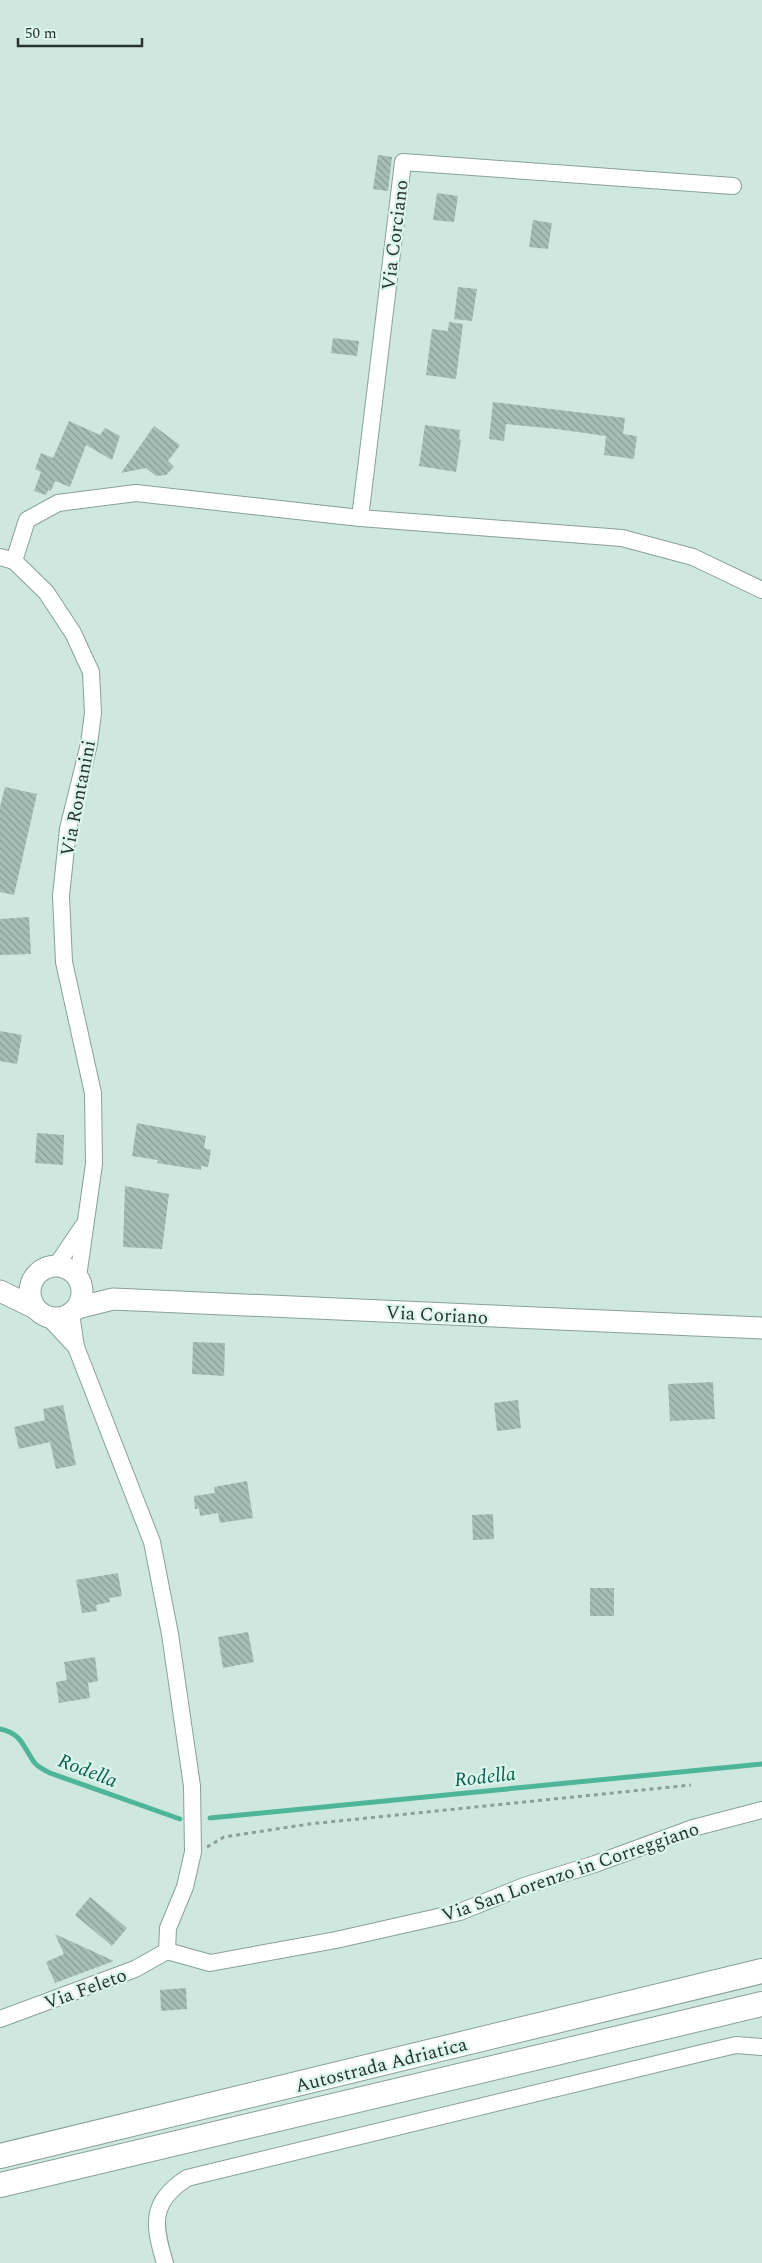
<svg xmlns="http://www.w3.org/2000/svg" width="762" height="2263" font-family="Spectral,serif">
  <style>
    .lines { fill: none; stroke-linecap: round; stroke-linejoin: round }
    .stream { stroke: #4fb599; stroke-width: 5 }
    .building { fill: url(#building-back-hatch) }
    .minor-casing { stroke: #88a098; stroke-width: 18 }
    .major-casing { stroke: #88a098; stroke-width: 23 }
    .highway-casing { stroke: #88a098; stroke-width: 26 }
    .path { stroke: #8c9e97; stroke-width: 3; stroke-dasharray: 4 4; stroke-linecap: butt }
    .minor { stroke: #fff; stroke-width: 16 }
    .major { stroke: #fff; stroke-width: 21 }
    .highway { stroke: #fff; stroke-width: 24 }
    .labels { text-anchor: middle; stroke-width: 4.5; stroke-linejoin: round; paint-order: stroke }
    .street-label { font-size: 19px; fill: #28322e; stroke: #dcf6ed }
    .water-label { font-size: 20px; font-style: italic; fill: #095f4b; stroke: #dcf6ed }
  </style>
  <defs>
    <pattern id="building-back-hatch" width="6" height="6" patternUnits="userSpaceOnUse" patternTransform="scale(1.25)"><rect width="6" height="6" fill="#a6bfb6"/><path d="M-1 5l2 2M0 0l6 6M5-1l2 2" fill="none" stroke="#879c94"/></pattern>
  </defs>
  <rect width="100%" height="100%" fill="#cfe8df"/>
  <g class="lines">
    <g class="stream">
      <path d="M0 1729C22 1734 22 1745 34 1762 37 1767 45 1770 50 1773L180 1819"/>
      <polyline points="210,1818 762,1764"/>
    </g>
  </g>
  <g class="building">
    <polygon points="378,155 392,157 388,191 373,189"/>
    <polygon points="437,193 458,196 454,222 433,220"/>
    <polygon points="533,220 552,223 548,249 529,247"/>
    <polygon points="458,287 477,289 472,321 454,319"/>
    <polygon points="449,322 463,324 456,379 426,375 432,329 448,331"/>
    <polygon points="333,338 359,341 357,356 331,353"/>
    <polygon points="493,402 625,418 623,434 637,436 634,459 604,455 606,436 556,429 506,424 504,441 489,439"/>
    <polygon points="69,421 100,435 105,428 120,436 112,460 86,445 70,487 55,481 51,491 48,490 46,495 34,491 41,472 35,469 41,453 53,458"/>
    <polygon points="425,425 460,430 459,439 461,440 456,472 419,466"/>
    <polygon points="154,426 180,445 168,461 174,467 166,475 156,476 146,468 121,473"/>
    <polygon points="5,787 37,794 14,895 0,892 0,807"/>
    <polygon points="29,917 31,954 0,955 0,919"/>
    <polygon points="0,1031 22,1035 17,1064 0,1061"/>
    <polygon points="137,1123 206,1136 204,1148 211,1150 208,1167 201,1166 201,1170 157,1163 158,1160 132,1156"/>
    <polygon points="37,1133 64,1135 63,1165 35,1163"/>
    <polygon points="125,1186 169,1194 162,1249 123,1247"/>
    <polygon points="193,1342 225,1343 224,1376 192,1374"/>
    <polygon points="713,1382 715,1419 670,1421 668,1384"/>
    <polygon points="518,1400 521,1428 497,1431 494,1403"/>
    <polygon points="63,1405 76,1465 56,1469 50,1442 19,1449 14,1427 45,1420 43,1409"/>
    <polygon points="247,1481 253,1518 220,1523 218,1513 200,1516 199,1508 195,1509 194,1496 215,1493 214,1487"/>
    <polygon points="493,1514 494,1539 473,1540 472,1515"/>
    <polygon points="118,1573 122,1596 109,1598 110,1602 96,1605 97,1611 82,1613 76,1580"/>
    <rect x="590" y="1588" width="24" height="28"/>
    <polygon points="248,1632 254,1662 223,1668 218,1637"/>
    <polygon points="95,1657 98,1681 88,1683 90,1698 59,1703 56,1682 67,1680 64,1662"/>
    <polygon points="90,1897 127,1928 112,1946 75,1915"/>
    <polygon points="55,1934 114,1961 55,1983 46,1962 64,1954"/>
    <polygon points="186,1988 187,2009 161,2011 160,1990"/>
  </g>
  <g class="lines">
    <g class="minor-casing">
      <g id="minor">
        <polyline points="360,518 403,162 733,186"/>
        <polyline points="0,557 14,561 46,592 73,633 91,672 93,713 89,744 68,829 61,896 64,962 93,1093 94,1164 78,1277"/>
        <polyline points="14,561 27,520 58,503 136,493 360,518 622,538 693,557 762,590"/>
        <polyline points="56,1266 83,1226"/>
        <polyline points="71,1314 76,1347 152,1542 170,1634 192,1786 193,1852 185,1887 168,1928 167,1951"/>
        <polyline points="48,1317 76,1347"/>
        <polyline points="167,1951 210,1963 336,1940 460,1912 524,1886 595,1864 693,1828 762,1810"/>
        <polyline points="0,2019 135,1969 167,1951"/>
        <path d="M165 2263C153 2224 150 2202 187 2178L706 2052 736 2045 762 2047"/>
      </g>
    </g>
    <g class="major-casing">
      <g id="major">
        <circle cx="56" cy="1292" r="26"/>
        <polyline points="0,1291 35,1308"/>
        <polyline points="77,1308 113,1299 762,1328"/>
      </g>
    </g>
    <g class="highway-casing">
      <g id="highway">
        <polyline points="0,2156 762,1971"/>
        <polyline points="0,2185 762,2004"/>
      </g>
    </g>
    <polyline class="path" points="207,1847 224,1837 309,1824 691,1785"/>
    <use href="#minor" class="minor"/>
    <use href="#major" class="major"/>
    <use href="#highway" class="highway"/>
  </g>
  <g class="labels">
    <g class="street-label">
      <text transform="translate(394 235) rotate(-83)" y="7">Via Corciano</text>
      <text transform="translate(77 798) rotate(-79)" y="7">Via Rontanini</text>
      <text transform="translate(437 1314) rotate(3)" y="7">Via Coriano</text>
      <text transform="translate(570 1871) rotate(-19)" y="7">Via San Lorenzo in Correggiano</text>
      <text transform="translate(85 1988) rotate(-20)" y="7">Via Feleto</text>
      <text transform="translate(381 2064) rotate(-14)" y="7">Autostrada Adriatica</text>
    </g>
    <g class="water-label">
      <text transform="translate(88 1770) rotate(21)" y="7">Rodella</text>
      <text transform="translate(485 1776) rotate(-6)" y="7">Rodella</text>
    </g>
  </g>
  <path d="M18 38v8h124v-8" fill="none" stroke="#28322e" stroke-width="2.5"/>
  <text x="25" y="38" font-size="15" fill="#28322e" stroke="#dcf6ed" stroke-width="4" paint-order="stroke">50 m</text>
</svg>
